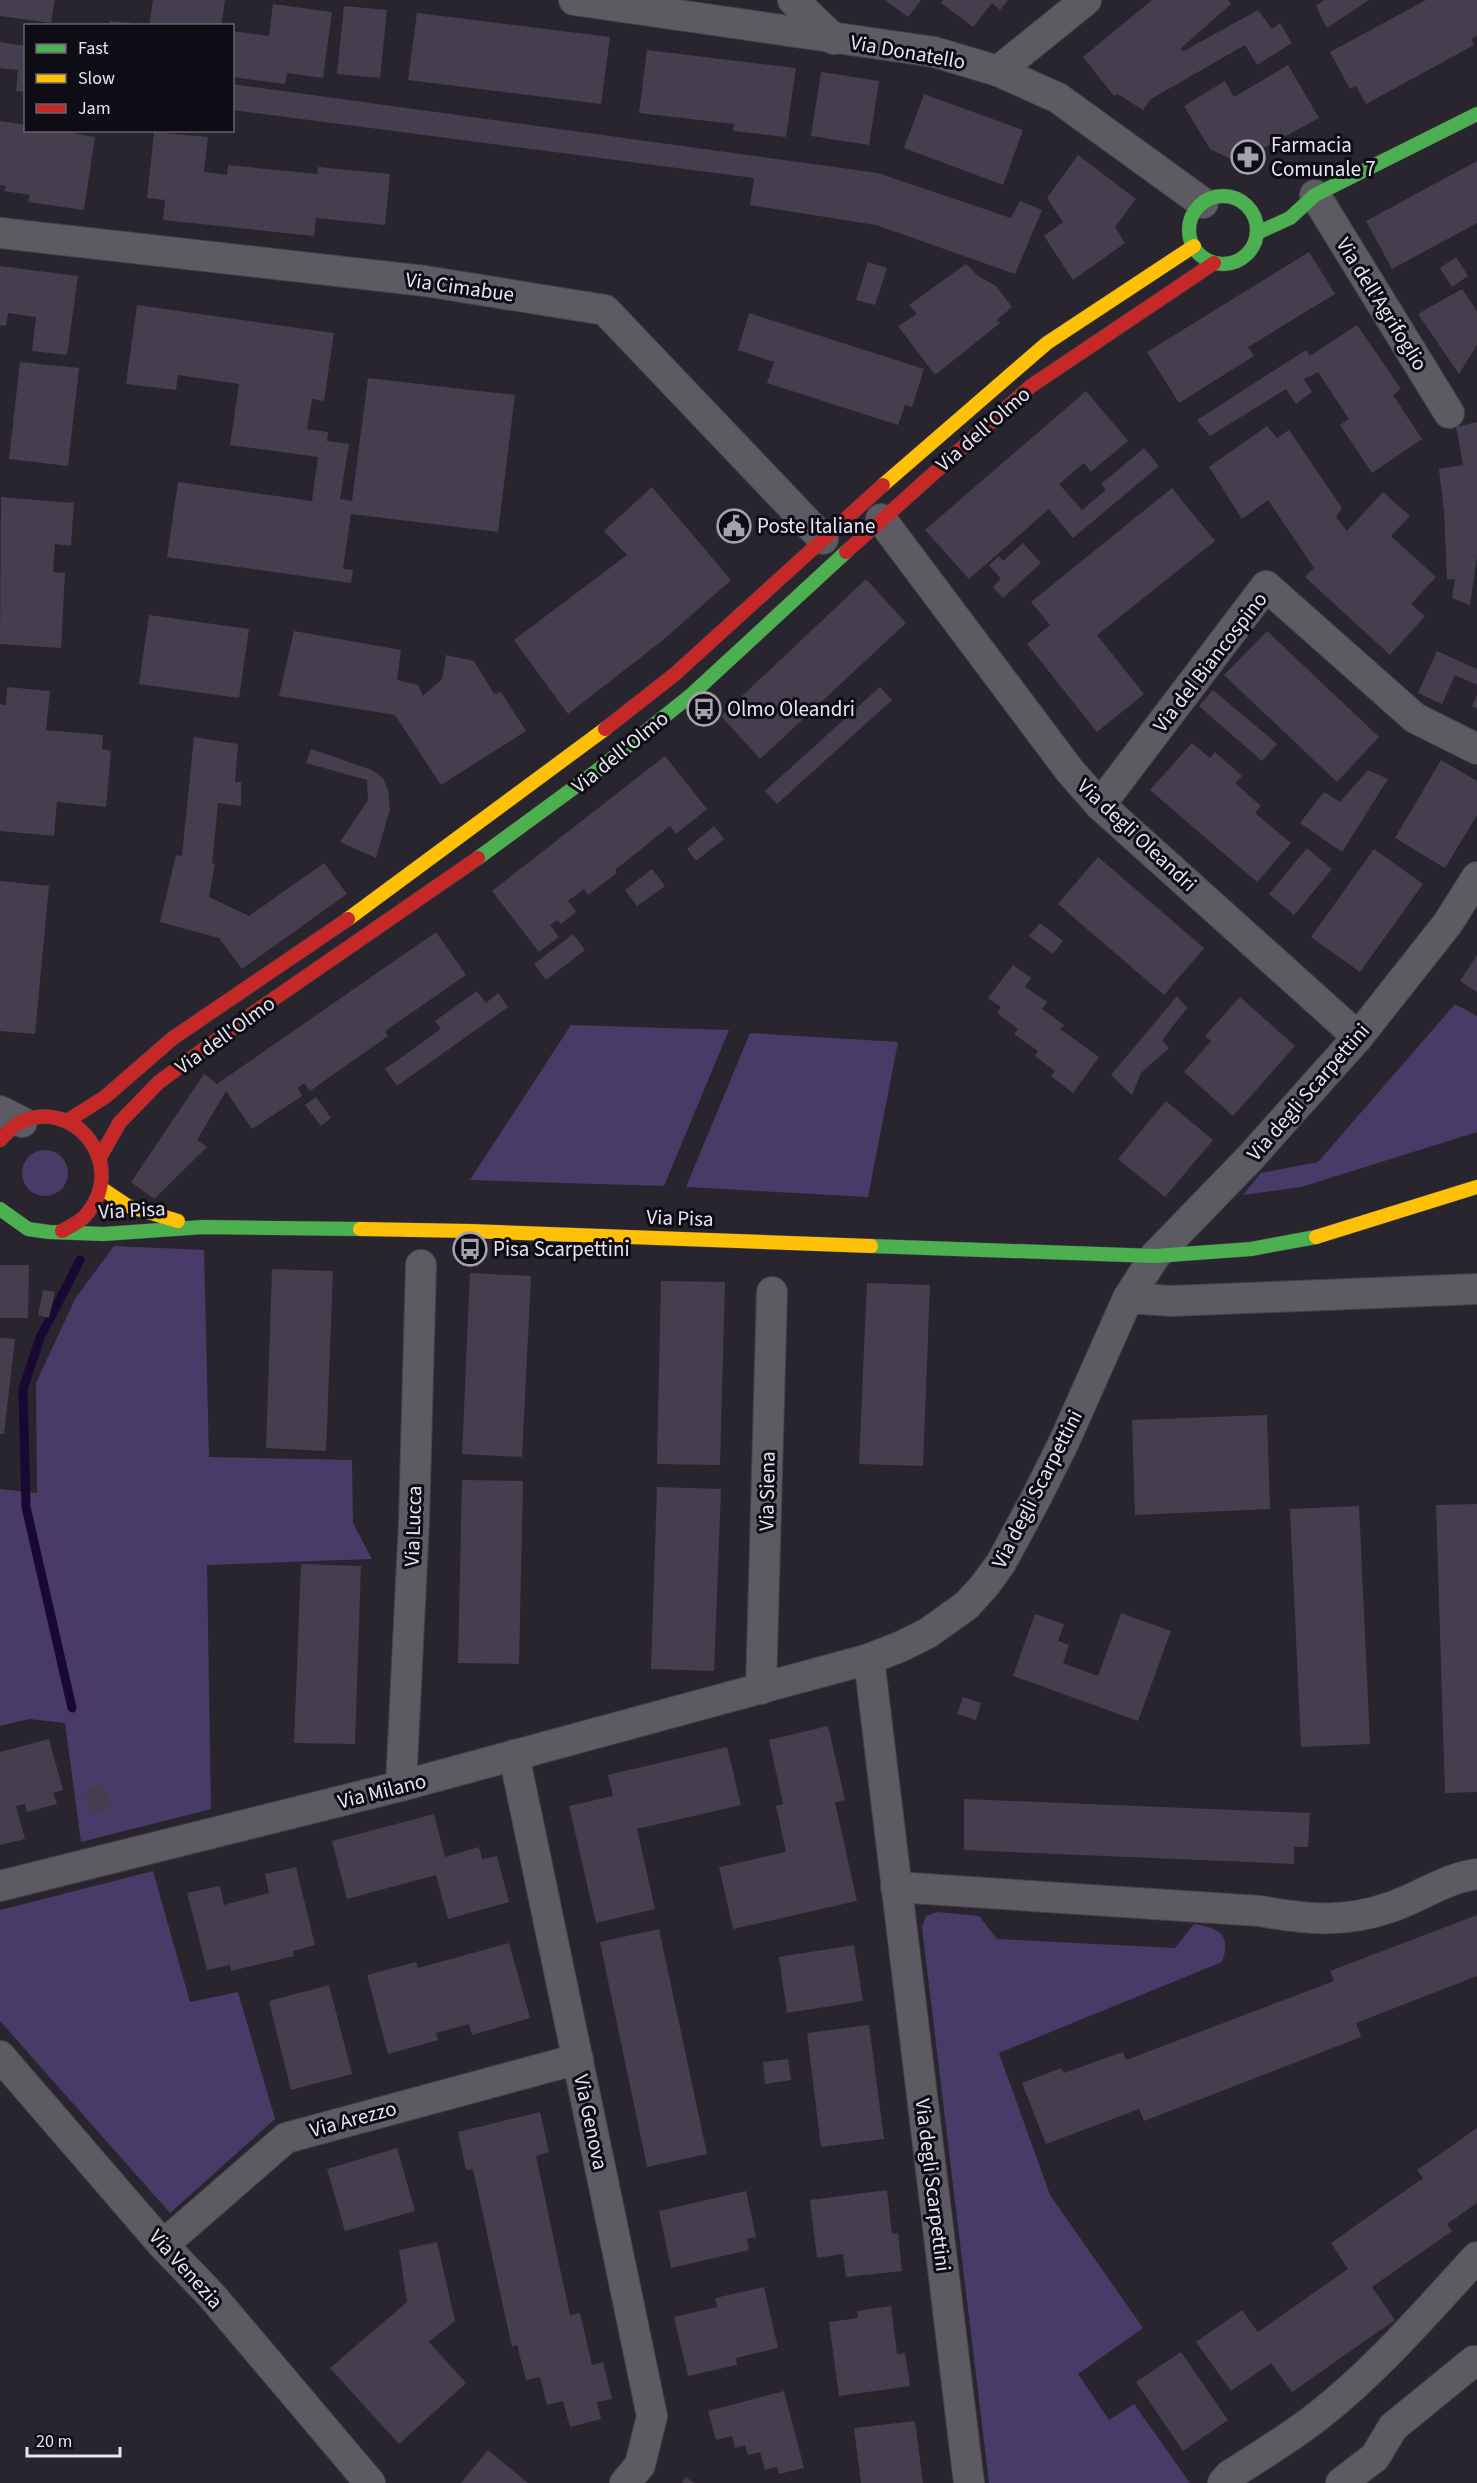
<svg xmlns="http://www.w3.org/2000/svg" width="1477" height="2483" font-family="'Source Sans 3',sans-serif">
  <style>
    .green { fill: #483b67 }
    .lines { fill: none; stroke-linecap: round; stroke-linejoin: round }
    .stream { stroke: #190734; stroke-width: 9 }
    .building { fill: #443e4f }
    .street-casing { stroke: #44424b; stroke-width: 32 }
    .fast-casing { stroke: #44424b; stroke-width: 15 }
    .slow-casing { stroke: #44424b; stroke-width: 15 }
    .jam-casing { stroke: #44424b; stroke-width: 15 }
    .street { stroke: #5d5b62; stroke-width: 30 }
    .fast { stroke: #4caf50; stroke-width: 14 }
    .slow { stroke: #ffc107; stroke-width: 14 }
    .jam { stroke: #c62828; stroke-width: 14 }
    .labels { text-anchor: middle; stroke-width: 6; stroke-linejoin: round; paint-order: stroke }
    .street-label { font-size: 21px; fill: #e8e5f2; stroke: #0e0c14 }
    .poi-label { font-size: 21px; fill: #e8e5f2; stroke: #0e0c14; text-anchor: start }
  </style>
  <rect width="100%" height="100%" fill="#28252f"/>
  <g class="green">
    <polygon points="1455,1004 1477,1016 1477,1132 1301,1187 1243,1195 1261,1173 1318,1162"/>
    <polygon points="571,1025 729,1030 664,1186 470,1180"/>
    <polygon points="750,1033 898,1042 868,1197 686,1187"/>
    <circle cx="45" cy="1173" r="23"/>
    <polygon points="114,1246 204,1250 209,1457 352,1460 353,1523 372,1559 207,1565 211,1809 81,1842 65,1723 29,1719 0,1726 0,1489 37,1493 36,1383 75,1299"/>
    <polygon points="153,1871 190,2002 238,1992 275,2119 170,2213 0,2021 0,1910"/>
    <path d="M937 1912 979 1916 997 1939 1175 1948 1194 1924C1219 1928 1232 1934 1222 1962L999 2053 1050 2195 1143 2328 1078 2374 1109 2420 1134 2404 1190 2483H989L922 1928 926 1916Z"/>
  </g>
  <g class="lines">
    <polyline class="stream" points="72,1708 26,1507 23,1389 40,1338 80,1260"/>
  </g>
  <g class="building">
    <polygon points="0,0 55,0 51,23 0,16"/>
    <polygon points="153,0 225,0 221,26 149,26"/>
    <polygon points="885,0 921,0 908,17"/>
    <polygon points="943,0 1008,0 1000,10 992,3 973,27 941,3"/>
    <polygon points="1152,0 1228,0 1231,4 1180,49 1184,51 1258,10 1272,29 1280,23 1292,43 1257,65 1245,45 1151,99 1143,110 1118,94 1114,96 1083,57"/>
    <polygon points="1324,0 1369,0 1327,28 1316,6"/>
    <polygon points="1426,0 1477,0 1477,36 1471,39 1474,45 1366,104 1356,86 1350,89 1330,52"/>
    <polygon points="273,4 332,12 323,78 287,73 285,84 232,77 232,31 269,36"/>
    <polygon points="344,6 387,10 380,78 337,74"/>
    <polygon points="417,13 610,37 601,104 408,80"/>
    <polygon points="110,21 132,23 132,26 109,26"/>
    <polygon points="0,42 26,46 26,92 16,91 18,70 0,68"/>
    <polygon points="647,50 796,68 786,137 733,131 734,124 639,113"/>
    <polygon points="1288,65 1319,118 1237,162 1210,149 1184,106 1225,81 1234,97"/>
    <polygon points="821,72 879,81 869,145 811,136"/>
    <polygon points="232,84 878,173 1011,218 1020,201 1042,210 1015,274 876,225 750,205 754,178 232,110"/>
    <polygon points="924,94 1023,130 1003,185 904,148"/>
    <polygon points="0,121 26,125 26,130 57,130 95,137 84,210 28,202 30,195 4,191 6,186 0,185"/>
    <polygon points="154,132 208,137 204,172 227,175 228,165 317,174 318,167 390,174 385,225 316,218 314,236 163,220 165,200 147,198"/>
    <polygon points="1078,155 1136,199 1115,227 1125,243 1073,280 1044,236 1063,222 1047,198"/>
    <polygon points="1477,161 1477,223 1392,269 1366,221"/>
    <polygon points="1309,252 1335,294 1248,347 1254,356 1179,403 1147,352"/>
    <polygon points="1456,257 1468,276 1452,287 1440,268"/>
    <polygon points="868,262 887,268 875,305 856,300"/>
    <polygon points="966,264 978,276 996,286 1012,307 997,320 1000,323 935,375 898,326 917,314 909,305"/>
    <polygon points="0,266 78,276 67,355 32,351 36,317 8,313 6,326 0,325"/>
    <polygon points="1462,289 1477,311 1477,345 1459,374 1418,314"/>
    <polygon points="137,305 334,333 324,401 312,399 307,429 328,432 327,441 349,444 340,499 352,501 368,378 515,395 498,532 351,514 343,569 353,570 351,583 167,557 178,482 312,501 318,457 230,445 239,384 178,375 176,390 126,384"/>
    <polygon points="749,313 924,369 912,407 905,405 898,425 767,383 774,362 738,350"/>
    <polygon points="1357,325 1401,389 1393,395 1422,439 1372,473 1340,425 1349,419 1318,372 1304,379 1312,392 1296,404 1286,389 1210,436 1197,420 1306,350 1310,356"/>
    <polygon points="20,362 79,368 68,466 9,459"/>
    <polygon points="1086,391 1128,441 1091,472 1084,463 1059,484 1082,510 1106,490 1101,484 1144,448 1159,466 1073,538 1049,509 969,579 925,530"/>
    <polygon points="1477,422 1477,557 1470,605 1452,598 1455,579 1447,580 1444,512 1439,469 1463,465 1456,427"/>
    <polygon points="1267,426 1277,438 1289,430 1342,508 1336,517 1347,531 1383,492 1410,516 1391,536 1436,577 1411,604 1425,616 1390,655 1305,577 1314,568 1268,500 1242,519 1209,467"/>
    <polygon points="652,487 731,580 663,640 568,714 514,640 627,555 604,531"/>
    <polygon points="1172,488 1215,541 1097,635 1144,694 1097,732 1027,644 1050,625 1031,602"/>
    <polygon points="1,497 74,503 71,546 55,544 53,572 65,573 61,648 0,644"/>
    <polygon points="1023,543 1041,563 1003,598 993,587 1001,579 989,565 999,556 1003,561"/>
    <polygon points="866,579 906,623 760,759 721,716"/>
    <polygon points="149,615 249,629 239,698 139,684"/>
    <polygon points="294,631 401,650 397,680 418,685 423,696 442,679 446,655 474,661 494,694 501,692 526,731 441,785 395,715 279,696"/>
    <polygon points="1267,631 1379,737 1337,782 1224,675"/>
    <polygon points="1437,651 1477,669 1477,685 1455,675 1442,704 1418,693"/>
    <polygon points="7,687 50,691 46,730 103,735 102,749 111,751 106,807 57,802 54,836 0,831 0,704 6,705"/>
    <polygon points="880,687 892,700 777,804 765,791"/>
    <polygon points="1213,690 1277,744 1262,761 1199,706"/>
    <polygon points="1477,695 1477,709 1472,706"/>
    <polygon points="194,737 238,744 235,782 241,782 241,806 218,803 212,864 215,864 209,897 249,916 324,863 347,894 242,969 219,938 160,922 176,855 182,856"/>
    <polygon points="1192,743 1210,758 1215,752 1242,776 1235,783 1261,806 1255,813 1291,843 1257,882 1150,790"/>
    <polygon points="311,749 372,770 383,778 388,790 390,809 376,858 340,842 368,800 367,780 306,763"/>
    <polygon points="665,756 707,809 676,834 670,826 615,870 617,873 588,895 584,889 568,901 576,912 561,924 557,920 550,925 559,937 539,952 492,891"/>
    <polygon points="1441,760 1477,781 1477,815 1445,868 1395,838"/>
    <polygon points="1368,770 1388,779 1342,852 1300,823 1324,792 1340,802"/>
    <polygon points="714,826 724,839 696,861 687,849"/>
    <polygon points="1307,848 1332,869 1294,915 1269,894"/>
    <polygon points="1374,849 1423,884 1360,972 1311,937"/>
    <polygon points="1098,857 1204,948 1164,995 1058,904"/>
    <polygon points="652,869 665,886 637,906 625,890"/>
    <polygon points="0,881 49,886 35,1034 0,1031"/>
    <polygon points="1040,923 1063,941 1053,954 1029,936"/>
    <polygon points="436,932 466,975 385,1031 388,1036 310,1091 304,1083 298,1088 302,1096 252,1129 226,1091 197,1140 207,1147 154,1199 131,1182 204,1074 217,1084"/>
    <polygon points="573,934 585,950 546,980 534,964"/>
    <polygon points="1477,955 1477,992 1460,981"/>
    <polygon points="1013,965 1031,978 1025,987 1047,1002 1042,1009 1064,1025 1060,1029 1099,1057 1073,1093 1051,1076 1055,1071 1035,1056 1038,1051 1014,1034 1018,1029 997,1013 1001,1007 988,998"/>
    <polygon points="477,991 486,1003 498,993 508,1007 397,1086 385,1069 441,1029 435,1021"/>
    <polygon points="1177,996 1187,1008 1162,1040 1169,1048 1141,1073 1132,1095 1111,1075"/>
    <polygon points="1240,997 1295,1046 1233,1116 1184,1072 1211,1041 1205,1036"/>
    <polygon points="316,1097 331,1118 321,1126 305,1105"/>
    <polygon points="1166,1101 1213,1140 1165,1197 1118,1159"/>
    <polygon points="0,1265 29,1265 28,1318 0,1318"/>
    <polygon points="272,1269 333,1271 326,1451 266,1448"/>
    <polygon points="470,1273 531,1276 522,1457 462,1454"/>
    <polygon points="661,1281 725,1282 720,1465 657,1464"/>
    <polygon points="867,1283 930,1285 923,1466 859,1464"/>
    <polygon points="43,1290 55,1292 49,1318 38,1315"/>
    <polygon points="0,1338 15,1339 4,1434 0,1434"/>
    <polygon points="1267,1415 1270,1509 1135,1515 1132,1420"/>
    <polygon points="462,1480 523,1481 519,1664 458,1663"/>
    <polygon points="657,1487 721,1489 714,1671 651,1669"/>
    <polygon points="1477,1504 1477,1792 1445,1793 1436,1505"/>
    <polygon points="1359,1506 1370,1744 1301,1747 1290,1509"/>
    <polygon points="301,1564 361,1566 355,1744 294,1743"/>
    <polygon points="1121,1613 1171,1631 1138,1721 1013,1676 1035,1614 1064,1624 1058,1641 1069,1645 1063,1663 1098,1676"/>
    <polygon points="963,1697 981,1703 976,1720 957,1714"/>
    <polygon points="828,1726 845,1800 835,1802 857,1901 733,1929 719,1867 786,1852 776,1806 783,1804 769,1740"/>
    <polygon points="49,1739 63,1790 53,1793 57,1804 27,1812 25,1804 16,1806 25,1839 0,1845 0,1752"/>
    <polygon points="727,1747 741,1805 637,1829 655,1909 596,1923 569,1806 613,1796 608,1775"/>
    <polygon points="104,1785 111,1808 92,1813 85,1790"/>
    <polygon points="964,1799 1310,1813 1308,1847 1294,1847 1294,1864 964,1850"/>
    <polygon points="434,1814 445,1857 479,1847 482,1859 497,1856 509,1902 448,1919 436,1875 347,1899 332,1841"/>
    <polygon points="296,1867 315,1945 293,1951 294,1956 231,1971 230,1965 207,1970 187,1893 220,1886 224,1905 269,1893 265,1874"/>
    <polygon points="1477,1915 1477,1976 1356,2023 1361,2037 1144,2121 1139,2109 1046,2144 1022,2083 1061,2068 1064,2073 1123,2052 1126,2060 1334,1981 1330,1971"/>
    <polygon points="659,1929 707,2154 647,2167 600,1942"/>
    <polygon points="509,1943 530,2018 472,2035 469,2024 436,2033 438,2040 388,2054 367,1975 416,1962 418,1968"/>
    <polygon points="854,1945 863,2001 787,2013 779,1957"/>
    <polygon points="329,1985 352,2074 291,2090 269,2001"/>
    <polygon points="869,2025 884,2139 821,2147 807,2033"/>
    <polygon points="788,2059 791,2080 765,2084 763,2062"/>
    <polygon points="540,2112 549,2152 536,2156 570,2315 580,2313 592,2365 603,2362 612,2399 597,2402 601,2419 570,2427 563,2401 547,2405 540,2377 526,2380 517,2345 512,2347 473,2169 466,2170 458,2132"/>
    <polygon points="1477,2128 1477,2203 1447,2224 1452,2231 1372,2287 1395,2320 1292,2392 1271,2363 1231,2391 1196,2342 1242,2310 1258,2332 1348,2269 1331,2243 1423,2178 1417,2170"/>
    <polygon points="397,2148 415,2211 345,2231 327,2169"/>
    <polygon points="887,2190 892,2234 898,2233 902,2271 846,2277 843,2254 817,2258 810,2200"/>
    <polygon points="746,2191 756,2237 747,2239 749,2250 671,2268 659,2211"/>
    <polygon points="437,2242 455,2321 429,2342 466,2383 399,2444 330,2368 407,2302 399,2250"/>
    <polygon points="764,2287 778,2348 736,2358 737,2365 688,2376 674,2317 717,2307 715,2298"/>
    <polygon points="891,2306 897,2354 905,2353 910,2386 839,2396 829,2322 858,2318 857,2311"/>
    <polygon points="1181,2352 1228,2420 1183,2451 1136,2382"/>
    <polygon points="784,2391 804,2468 779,2474 777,2467 765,2470 760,2452 748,2455 745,2445 735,2448 732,2436 716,2440 708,2411"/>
    <polygon points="915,2421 923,2483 861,2483 854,2428"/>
    <polygon points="488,2450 528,2483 461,2483"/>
    <polygon points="686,2477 694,2483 682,2483"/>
  </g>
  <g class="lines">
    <g class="street-casing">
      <g id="street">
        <polyline points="574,0 934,52 998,71 1058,98 1203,203"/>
        <polyline points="793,0 834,39"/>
        <polyline points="998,71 1086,0"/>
        <polyline points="1315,195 1449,413"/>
        <polyline points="0,233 425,281 605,310 823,539"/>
        <polyline points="881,519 1070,771 1100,805 1358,1037"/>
        <polyline points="1100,805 1266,586 1415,718 1477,749"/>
        <polyline points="0,1111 22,1122"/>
        <polyline points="1128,1298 1171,1301 1477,1289"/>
        <polyline points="761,1689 772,1292"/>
        <polyline points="514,1755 652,2416 640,2465 625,2483"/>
        <polyline points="401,1786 414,1521 421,1265"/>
        <polyline points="0,1886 401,1786 869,1659"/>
        <path d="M896 1887 1260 1911C1307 1920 1346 1923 1391 1907 1420 1897 1446 1878 1477 1874"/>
        <polyline points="0,2056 163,2245 211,2295 370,2483"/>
        <polyline points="163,2245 286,2138 578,2059"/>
        <polyline points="969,2483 869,1659 902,1646 928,1633 967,1605 985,1585 1001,1563 1035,1500 1064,1442 1128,1298 1155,1256 1250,1158 1358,1037 1448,923 1477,877"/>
        <path d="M1223 2483 1230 2475C1260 2456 1290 2438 1318 2416 1377 2370 1426 2312 1477 2257"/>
        <polyline points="1341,2483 1375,2457 1393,2427 1474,2361"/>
      </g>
    </g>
    <g class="fast-casing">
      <g id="fast">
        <circle cx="1223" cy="230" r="34"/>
        <polyline points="1257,233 1290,218 1315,195 1477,114"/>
        <polyline points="478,858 594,773 691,695 846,552"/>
        <polyline points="0,1209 28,1229 49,1232 104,1234 203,1227 360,1229"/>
        <polyline points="871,1246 1155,1256 1251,1249 1316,1237"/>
      </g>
    </g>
    <g class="slow-casing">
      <g id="slow">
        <polyline points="883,485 1047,343 1194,246"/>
        <polyline points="348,919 605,729"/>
        <polyline points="101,1188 128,1206 178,1221"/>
        <polyline points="360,1229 470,1231 871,1246"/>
        <polyline points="1316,1237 1477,1187"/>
      </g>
    </g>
    <g class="jam-casing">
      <g id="jam">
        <polyline points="846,552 1031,386 1214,263"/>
        <polyline points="605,729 675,674 883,485"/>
        <polyline points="67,1121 105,1097 173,1038 348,919"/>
        <path d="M0 1140C5 1135 11 1128 17 1124 72 1093 131 1165 85 1216 79 1223 70 1226 62 1231"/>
        <polyline points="100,1157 120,1122 159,1082 252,1014 478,858"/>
      </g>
    </g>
    <use href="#street" class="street"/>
    <use href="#fast" class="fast"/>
    <use href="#slow" class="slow"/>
    <use href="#jam" class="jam"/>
  </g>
  <defs>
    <g id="pharmacy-ring" transform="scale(1.725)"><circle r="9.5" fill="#0e0c14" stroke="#a5a2ae" stroke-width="1.5"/><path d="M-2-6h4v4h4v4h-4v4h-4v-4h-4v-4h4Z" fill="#a5a2ae"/></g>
    <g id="civic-ring" transform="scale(1.725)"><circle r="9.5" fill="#0e0c14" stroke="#a5a2ae" stroke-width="1.5"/><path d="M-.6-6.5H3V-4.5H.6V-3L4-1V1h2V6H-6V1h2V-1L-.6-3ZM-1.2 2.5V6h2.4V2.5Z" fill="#a5a2ae"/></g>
    <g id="bus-ring" transform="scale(1.725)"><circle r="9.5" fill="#0e0c14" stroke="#a5a2ae" stroke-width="1.5"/><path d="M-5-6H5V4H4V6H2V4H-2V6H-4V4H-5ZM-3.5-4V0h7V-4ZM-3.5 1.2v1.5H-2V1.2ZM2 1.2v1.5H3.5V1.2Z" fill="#a5a2ae"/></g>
  </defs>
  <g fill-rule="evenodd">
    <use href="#pharmacy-ring" x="1248" y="157"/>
    <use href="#civic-ring" x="734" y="526"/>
    <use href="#bus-ring" x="704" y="709"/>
    <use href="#bus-ring" x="470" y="1249"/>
  </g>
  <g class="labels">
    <g class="street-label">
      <text transform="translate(908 52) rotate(10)" y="7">Via Donatello</text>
      <text transform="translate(460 287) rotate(8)" y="7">Via Cimabue</text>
      <text transform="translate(1382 304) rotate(58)" y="7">Via dell'Agrifoglio</text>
      <text transform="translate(983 429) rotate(-41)" y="7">Via dell'Olmo</text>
      <text transform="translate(1210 662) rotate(-52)" y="7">Via del Biancospino</text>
      <text transform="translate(620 752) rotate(-39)" y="7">Via dell'Olmo</text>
      <text transform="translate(1137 835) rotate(43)" y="7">Via degli Oleandri</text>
      <text transform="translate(225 1035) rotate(-36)" y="7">Via dell'Olmo</text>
      <text transform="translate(1308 1092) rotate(-49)" y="7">Via degli Scarpettini</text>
      <text transform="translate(132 1210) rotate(-3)" y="7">Via Pisa</text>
      <text transform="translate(680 1218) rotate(2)" y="7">Via Pisa</text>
      <text transform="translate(1037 1489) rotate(-63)" y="7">Via degli Scarpettini</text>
      <text transform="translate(767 1491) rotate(-89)" y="7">Via Siena</text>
      <text transform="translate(413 1526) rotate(-88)" y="7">Via Lucca</text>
      <text transform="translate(382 1791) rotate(-14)" y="7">Via Milano</text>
      <text transform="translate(353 2119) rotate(-15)" y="7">Via Arezzo</text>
      <text transform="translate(591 2122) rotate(78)" y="7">Via Genova</text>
      <text transform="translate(933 2185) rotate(83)" y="7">Via degli Scarpettini</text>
      <text transform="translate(186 2269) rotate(48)" y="7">Via Venezia</text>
    </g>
    <g class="poi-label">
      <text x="1271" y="152">Farmacia<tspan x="1271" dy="24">Comunale 7</tspan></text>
      <text x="757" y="533">Poste Italiane</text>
      <text x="727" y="716">Olmo Oleandri</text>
      <text x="493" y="1256">Pisa Scarpettini</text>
    </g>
  </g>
  <rect x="24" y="24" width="210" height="108" fill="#0e0c14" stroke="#65636d" stroke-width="1.5"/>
  <rect x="36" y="44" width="30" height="9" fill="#4caf50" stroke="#65636d" stroke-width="1.5"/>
  <text x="78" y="54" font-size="18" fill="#e8e5f2">Fast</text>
  <rect x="36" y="74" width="30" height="9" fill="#ffc107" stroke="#65636d" stroke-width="1.5"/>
  <text x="78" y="84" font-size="18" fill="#e8e5f2">Slow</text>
  <rect x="36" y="104" width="30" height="9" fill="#c62828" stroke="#65636d" stroke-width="1.5"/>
  <text x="78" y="114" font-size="18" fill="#e8e5f2">Jam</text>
  <path d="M27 2447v9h93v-9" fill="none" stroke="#e8e5f2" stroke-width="3"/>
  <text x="36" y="2447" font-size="18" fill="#e8e5f2" stroke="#0e0c14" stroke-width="4.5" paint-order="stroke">20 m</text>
</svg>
